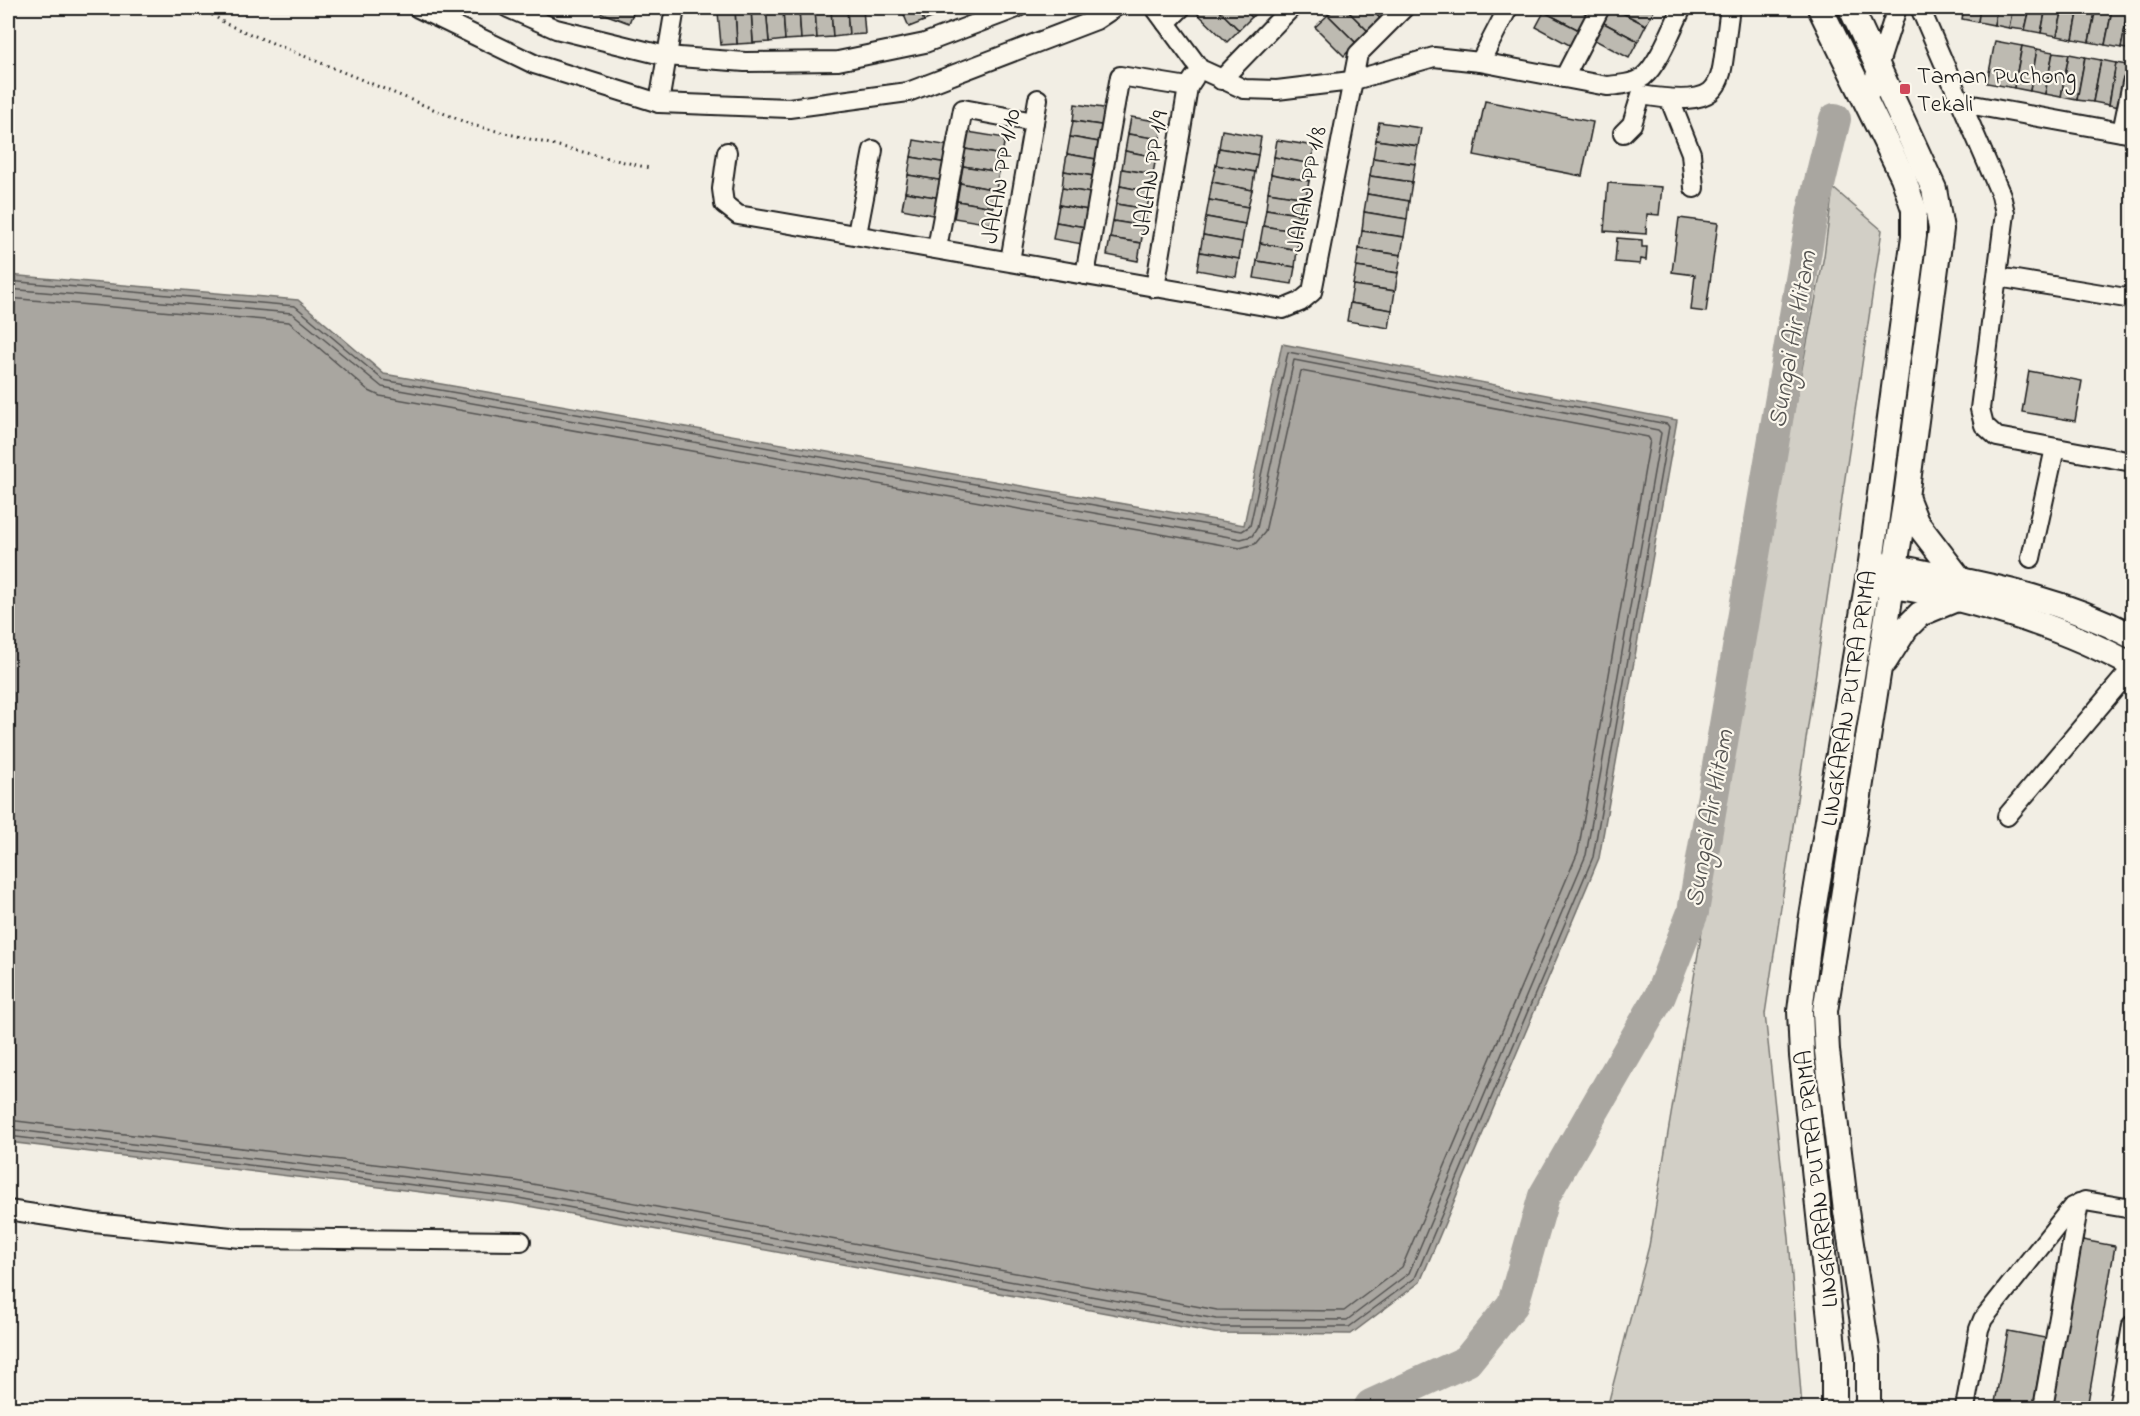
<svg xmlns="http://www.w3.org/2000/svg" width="2140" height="1416" font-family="'Indie Flower',sans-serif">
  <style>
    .green { fill: #d2cfc6; stroke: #777671; stroke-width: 1.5 }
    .water { fill: #a9a6a0; stroke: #716f6b; stroke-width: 1.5 }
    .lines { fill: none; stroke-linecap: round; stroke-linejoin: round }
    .shore { stroke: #545351; stroke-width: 1.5 }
    .river { stroke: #a9a6a0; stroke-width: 32 }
    .building { fill: #bdbab1; stroke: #1c1c1c; stroke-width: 1.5 }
    .minor-casing { stroke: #1c1c1c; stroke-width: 22 }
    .major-casing { stroke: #1c1c1c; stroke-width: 28 }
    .path { stroke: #1c1c1c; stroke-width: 3; stroke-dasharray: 1.5 4.5; stroke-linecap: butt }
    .minor { stroke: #fbf7ec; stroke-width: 18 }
    .major { stroke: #fbf7ec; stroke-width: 24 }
    .poi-dot { fill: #d1495b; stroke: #fbf7ec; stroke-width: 2 }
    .labels { text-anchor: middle; stroke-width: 4.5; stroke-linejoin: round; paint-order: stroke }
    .poi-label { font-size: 24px; fill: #1c1c1c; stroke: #fbf7ec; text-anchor: start }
    .street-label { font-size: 24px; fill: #1c1c1c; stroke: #fbf7ec }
    .water-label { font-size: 26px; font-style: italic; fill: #545351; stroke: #fbf7ec }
  </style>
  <rect width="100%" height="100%" fill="#f2eee4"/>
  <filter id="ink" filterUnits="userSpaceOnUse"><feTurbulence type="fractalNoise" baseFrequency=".0167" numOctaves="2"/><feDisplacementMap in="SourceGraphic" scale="12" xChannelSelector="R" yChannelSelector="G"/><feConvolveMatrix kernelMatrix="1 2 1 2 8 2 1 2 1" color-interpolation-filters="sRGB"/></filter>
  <g filter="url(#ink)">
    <polygon class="green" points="1833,188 1882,230 1765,1014 1789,1238 1802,1408 1607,1408 1649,1246 1761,578 1824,256"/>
    <polygon class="water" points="8,275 298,300 384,374 1244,525 1282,344 1677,420 1599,858 1420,1282 1351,1334 1215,1333 512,1203 8,1142"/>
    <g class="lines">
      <g class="shore">
        <polyline points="8,281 295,306 383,380 1242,531 1250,526 1288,352 1667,424 1669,427 1593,857 1415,1278 1349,1327 1215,1327 513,1197 8,1136"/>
        <polyline points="8,289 292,313 382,387 1241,539 1252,536 1257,528 1294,360 1658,430 1661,433 1586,855 1409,1273 1347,1320 1216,1319 514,1190 8,1129"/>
        <polyline points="8,298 289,322 369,391 380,396 1240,548 1255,544 1265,532 1301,371 1648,437 1650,440 1578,852 1402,1267 1344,1311 1217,1310 516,1181 8,1120"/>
      </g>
      <polyline class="river" points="1369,1408 1371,1405 1467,1361 1513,1304 1544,1196 1660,996 1693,912 1813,210 1835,119"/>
    </g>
    <g class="building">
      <polygon points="588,8 635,8 629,23"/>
      <polygon points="766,8 783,8 785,40 769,42"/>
      <polygon points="766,8 769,42 753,43 751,9"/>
      <polygon points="783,8 799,8 801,39 785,40"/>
      <polygon points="799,8 815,8 817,38 801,39"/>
      <polygon points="815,8 831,8 833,37 817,38"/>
      <polygon points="831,8 847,8 849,35 833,37"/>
      <polygon points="847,8 863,8 865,34 849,35"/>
      <polygon points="901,8 919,8 924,21 909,27"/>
      <polygon points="919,8 936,8 939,15 924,21"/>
      <polygon points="1204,8 1217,8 1239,30 1227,42 1198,14"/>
      <polygon points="1217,8 1242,8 1252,17 1239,30"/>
      <polygon points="1242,8 1261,8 1252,17"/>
      <polygon points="1335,8 1345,8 1368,31 1356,43 1328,15"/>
      <polygon points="1345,8 1369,8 1380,18 1368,31"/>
      <polygon points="1369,8 1391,8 1380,18"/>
      <polygon points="1546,8 1575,8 1589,15 1581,31 1544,12"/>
      <polygon points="1607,8 1613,8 1646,25 1638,41 1600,21"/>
      <polygon points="1613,8 1652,8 1655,9 1646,25"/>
      <polygon points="1964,8 1980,8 1978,22 1962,19"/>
      <polygon points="1980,8 1997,8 1994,25 1978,22"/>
      <polygon points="1997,8 2013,8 2009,28 1994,25"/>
      <polygon points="2013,8 2030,8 2025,30 2009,28"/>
      <polygon points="2030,8 2046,8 2041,33 2025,30"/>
      <polygon points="2046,8 2063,8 2057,36 2041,33"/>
      <polygon points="2063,8 2079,8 2073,39 2057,36"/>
      <polygon points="2079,8 2096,8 2089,42 2073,39"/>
      <polygon points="2096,8 2112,10 2105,45 2089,42"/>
      <polygon points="751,9 753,43 737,44 735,10"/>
      <polygon points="735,10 737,44 721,45 718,12"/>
      <polygon points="2112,10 2128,13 2121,48 2105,45"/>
      <polygon points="1544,12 1581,31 1573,47 1536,27"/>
      <polygon points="2128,13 2132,14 2132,50 2121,48"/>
      <polygon points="1328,15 1356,43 1344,56 1315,27"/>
      <polygon points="1600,21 1638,41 1629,58 1591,38"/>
      <polygon points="1995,41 2022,46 2014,88 1987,83"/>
      <polygon points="2022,46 2037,49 2030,91 2014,88"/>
      <polygon points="2037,49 2053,52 2045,94 2030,91"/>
      <polygon points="2053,52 2069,54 2061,97 2045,94"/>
      <polygon points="2069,54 2085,57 2077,100 2061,97"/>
      <polygon points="2085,57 2101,60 2093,102 2077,100"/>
      <polygon points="2101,60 2116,63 2109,105 2093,102"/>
      <polygon points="2116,63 2132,66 2125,108 2109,105"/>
      <polygon points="1485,101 1593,122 1582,176 1474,155"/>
      <polygon points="1075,104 1110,109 1107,126 1073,121"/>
      <polygon points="1131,117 1162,122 1160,139 1128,134"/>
      <polygon points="1073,121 1107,126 1105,143 1070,137"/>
      <polygon points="1379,122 1421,128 1418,146 1376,140"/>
      <polygon points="1222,130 1261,137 1258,155 1219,148"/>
      <polygon points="968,132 1005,138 1002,155 965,149"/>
      <polygon points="1128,134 1160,139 1156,157 1125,151"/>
      <polygon points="1070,137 1105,143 1102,160 1067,154"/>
      <polygon points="914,140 950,146 947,163 911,157"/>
      <polygon points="1277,140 1314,146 1312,164 1274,157"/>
      <polygon points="1376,140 1418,146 1415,164 1373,158"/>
      <polygon points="1219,148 1258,155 1255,172 1216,165"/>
      <polygon points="965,149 1002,155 999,172 963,166"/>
      <polygon points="1125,151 1156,157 1153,174 1122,169"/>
      <polygon points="1067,154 1102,160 1099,177 1064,171"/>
      <polygon points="911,157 947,163 944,181 908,175"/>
      <polygon points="1274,157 1312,164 1309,181 1271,174"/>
      <polygon points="1373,158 1415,164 1412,182 1370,176"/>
      <polygon points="1216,165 1255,172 1252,190 1212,182"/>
      <polygon points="963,166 999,172 996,190 960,183"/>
      <polygon points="1122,169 1153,174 1150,192 1120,186"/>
      <polygon points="1064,171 1099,177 1096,194 1062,188"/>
      <polygon points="1271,174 1309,181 1306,198 1268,192"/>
      <polygon points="908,175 944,181 941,198 905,192"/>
      <polygon points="1370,176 1412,182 1409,201 1367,194"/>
      <polygon points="1212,182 1252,190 1248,207 1209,200"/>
      <polygon points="960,183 996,190 993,207 957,201"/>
      <polygon points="1608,183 1662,187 1659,215 1647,214 1646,234 1604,231"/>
      <polygon points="1120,186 1150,192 1147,209 1116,204"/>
      <polygon points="1062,188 1096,194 1094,211 1059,205"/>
      <polygon points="905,192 941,198 938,216 902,209"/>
      <polygon points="1268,192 1306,198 1303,215 1266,209"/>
      <polygon points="1367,194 1409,201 1407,219 1364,212"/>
      <polygon points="1209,200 1248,207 1245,224 1206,217"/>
      <polygon points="957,201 993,207 991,224 954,218"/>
      <polygon points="1116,204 1147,209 1144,226 1113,221"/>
      <polygon points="1059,205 1094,211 1091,228 1056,222"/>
      <polygon points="1266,209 1303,215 1300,232 1263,226"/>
      <polygon points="1364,212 1407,219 1404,237 1362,231"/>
      <polygon points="1206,217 1245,224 1242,242 1203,235"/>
      <polygon points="1679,218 1718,223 1706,312 1691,310 1695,275 1672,272"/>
      <polygon points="1113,221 1144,226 1141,243 1110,238"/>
      <polygon points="1056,222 1091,228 1088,245 1053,239"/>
      <polygon points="1263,226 1300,232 1297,250 1260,243"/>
      <polygon points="1362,231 1404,237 1401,255 1359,249"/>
      <polygon points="1203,235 1242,242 1239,259 1200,252"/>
      <polygon points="1110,238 1141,243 1138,261 1107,255"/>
      <polygon points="1617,238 1642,240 1642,247 1647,247 1646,260 1641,259 1640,264 1615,262"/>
      <polygon points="1260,243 1297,250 1295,267 1257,261"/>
      <polygon points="1359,249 1401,255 1398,273 1356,267"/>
      <polygon points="1200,252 1239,259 1236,277 1197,270"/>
      <polygon points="1257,261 1295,267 1292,284 1254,278"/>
      <polygon points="1356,267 1398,273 1395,291 1353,285"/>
      <polygon points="1353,285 1395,291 1392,310 1350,303"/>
      <polygon points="1350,303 1392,310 1389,328 1347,321"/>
      <polygon points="2029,371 2082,381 2075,421 2022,412"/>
      <polygon points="2077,1239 2115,1246 2087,1408 2049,1403"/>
      <polygon points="2008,1331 2045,1338 2033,1408 1994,1408"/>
    </g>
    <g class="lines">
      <g class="minor-casing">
        <g id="minor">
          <polyline points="418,8 534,64 659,103 789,108 908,92 1096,20 1114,8"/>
          <polyline points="508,8 556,29 666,56 745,62 838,61 925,43 1017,8"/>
          <path d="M1155 8 1200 69 1244 89 1277 90 1351 81 1434 57 1480 62 1607 86C1619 85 1633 84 1643 77 1659 64 1673 26 1682 8"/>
          <polyline points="1920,8 2001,195 2005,213 1980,409 1984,425 1997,437 2132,462"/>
          <polyline points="1166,23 1181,8"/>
          <polyline points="1480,62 1508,8"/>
          <polyline points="1564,78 1600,8"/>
          <polyline points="1221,80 1291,8"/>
          <polyline points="1670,100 1691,153 1694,188"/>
          <polyline points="659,103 675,8"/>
          <polyline points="1962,103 2132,134"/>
          <polyline points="1866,104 1897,8"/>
          <polyline points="2122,132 2132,83"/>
          <path d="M1623 133 1632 124 1641 95C1734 110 1718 84 1730 8"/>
          <polyline points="727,152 722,189 724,204 738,215 1283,309 1300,302 1312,292 1358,54 1404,8"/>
          <polyline points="857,234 873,150"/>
          <polyline points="937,248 963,109 1034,122"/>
          <polyline points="1010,261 1038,99"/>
          <polyline points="1085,275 1120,76 1188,87"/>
          <polyline points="1998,277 2132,299"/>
          <polyline points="1155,288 1188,87 1194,78"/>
          <polyline points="2031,558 2055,448"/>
          <polyline points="2007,816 2132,668"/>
          <polyline points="8,1210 94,1223 241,1238 521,1241"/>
          <polyline points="1965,1408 1979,1329 1983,1319 2072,1207 2085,1201 2132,1209"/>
          <polyline points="2043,1408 2079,1203"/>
          <polyline points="2118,1408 2132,1325"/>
        </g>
      </g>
      <g class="major-casing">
        <g id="major">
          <polyline points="1820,8 1903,177 1914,209 1914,236 1871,562 1811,922 1800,1011 1802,1056 1834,1356 1834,1408"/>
          <polyline points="1851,8 1934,189 1941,229 1906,497 1825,1011 1827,1051 1846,1211 1868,1356 1868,1408"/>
          <polyline points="1906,497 1916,522 1959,578"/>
          <path d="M1882 564C1971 583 2050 593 2132 636"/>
          <path d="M1879 584C1959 594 2062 626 2132 665"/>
          <polyline points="1885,661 1906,628 1920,614 1954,600"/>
        </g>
      </g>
      <polyline class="path" points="202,8 226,24 472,125 649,168"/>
      <use href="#minor" class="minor"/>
      <use href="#major" class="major"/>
    </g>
  </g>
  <rect class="poi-dot" x="1899" y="83" width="12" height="12" rx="3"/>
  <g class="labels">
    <g class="poi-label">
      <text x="1917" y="83">Taman Puchong<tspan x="1917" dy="28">Tekali</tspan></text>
    </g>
    <g class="street-label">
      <text transform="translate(1150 173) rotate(-81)" y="8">JALAN PP 1/9</text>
      <text transform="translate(1000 176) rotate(-80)" y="8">JALAN PP 1/10</text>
      <text transform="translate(1306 189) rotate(-79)" y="8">JALAN PP 1/8</text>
      <text transform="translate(1848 698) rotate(-81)" y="8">LINGKARAN PUTRA PRIMA</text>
      <text transform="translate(1816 1179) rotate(-96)" y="8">LINGKARAN PUTRA PRIMA</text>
    </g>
    <g class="water-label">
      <text transform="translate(1791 339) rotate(-80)" y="9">Sungai Air Hitam</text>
      <text transform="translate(1708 818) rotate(-80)" y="9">Sungai Air Hitam</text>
    </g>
  </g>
  <rect width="2140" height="1416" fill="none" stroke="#fbf7ec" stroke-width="30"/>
  <rect x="15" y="15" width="2110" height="1386" fill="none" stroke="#1c1c1c" stroke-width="2" filter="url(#ink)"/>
</svg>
